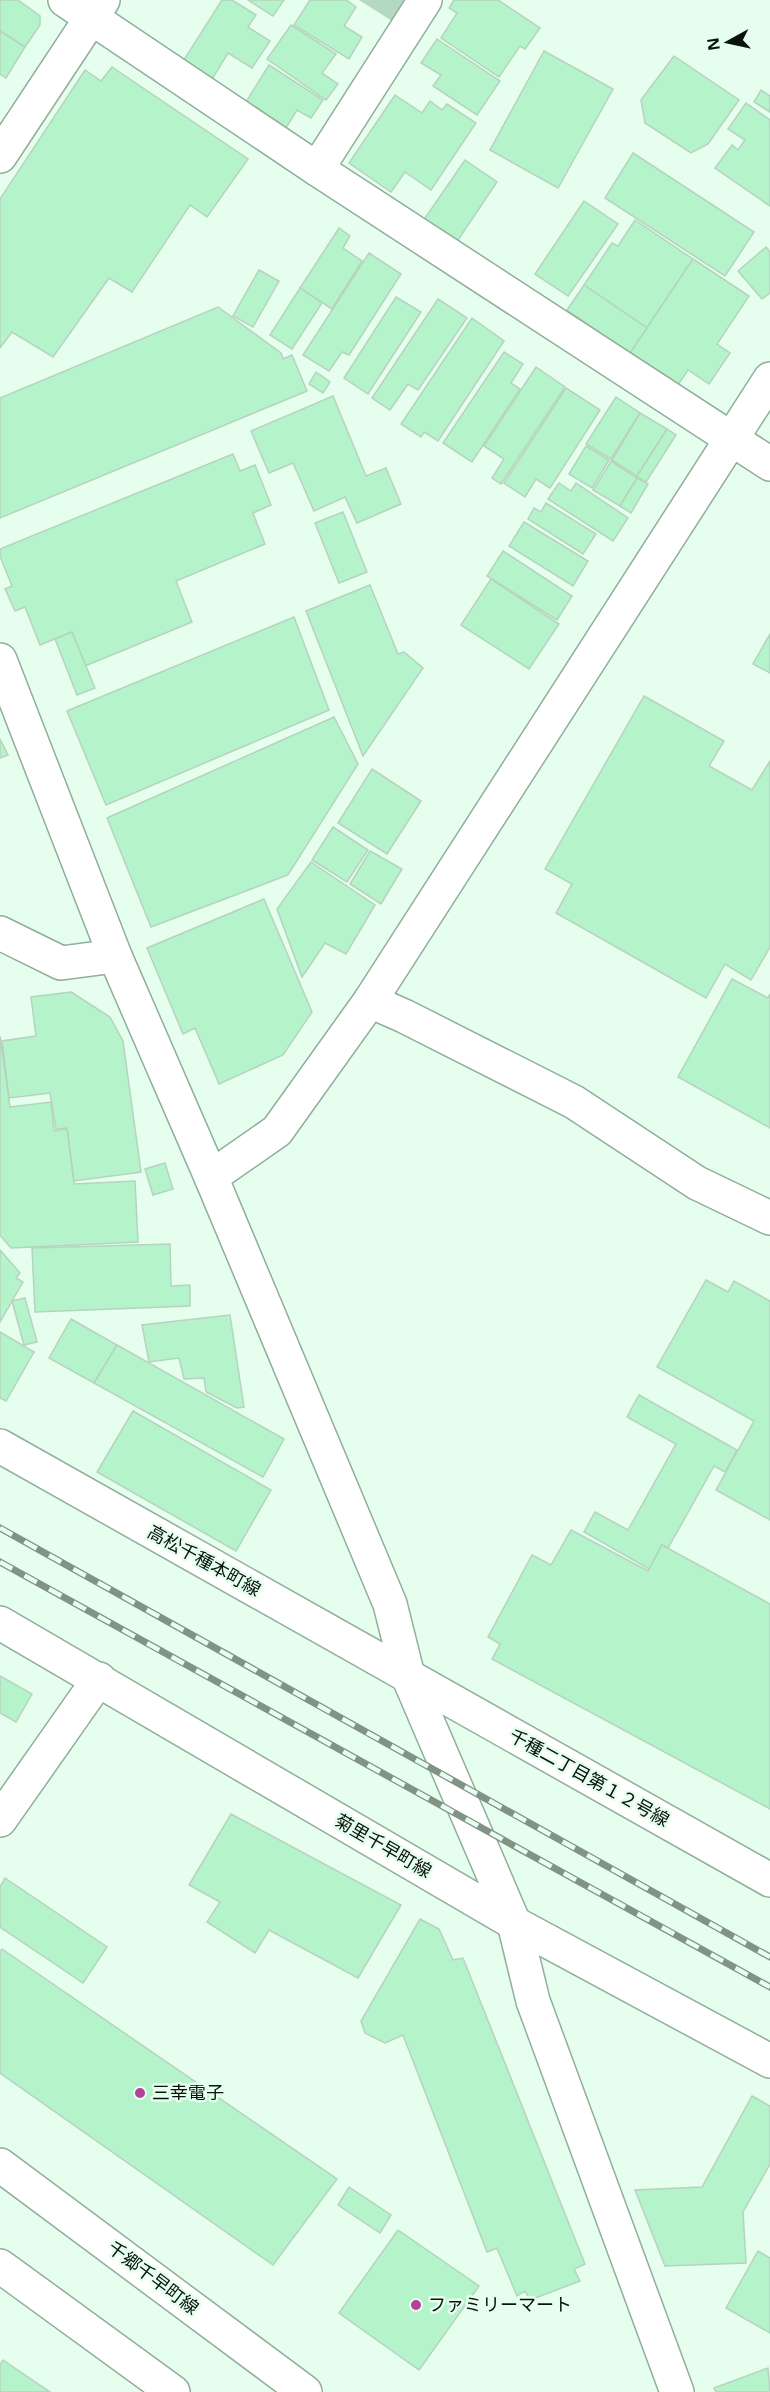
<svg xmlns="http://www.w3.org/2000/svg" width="770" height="2392" font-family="'Open Sans','Noto Sans JP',sans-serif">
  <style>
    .green { fill: #b4d9c0 }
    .building { fill: #b5f3cb; stroke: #b5d3bf; stroke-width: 1.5 }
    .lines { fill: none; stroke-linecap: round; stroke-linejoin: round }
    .street-casing { stroke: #91ae9b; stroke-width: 36 }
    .secondary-casing { stroke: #91ae9b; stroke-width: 36 }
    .street { stroke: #fff; stroke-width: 33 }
    .secondary { stroke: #fff; stroke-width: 33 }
    .rail-casing { stroke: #819387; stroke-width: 7 }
    .rail { stroke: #e5feed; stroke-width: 4.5; stroke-dasharray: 14; stroke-linecap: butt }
    .poi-dot { fill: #b3419d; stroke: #e5feed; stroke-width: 2 }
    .labels { text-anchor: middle; stroke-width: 5; stroke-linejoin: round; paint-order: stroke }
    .street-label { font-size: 18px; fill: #09130d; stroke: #e5feed }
    .poi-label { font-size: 18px; fill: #09130d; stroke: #e5feed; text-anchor: start }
  </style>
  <rect width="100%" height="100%" fill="#e5feed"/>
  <polygon class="green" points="359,0 405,0 392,21"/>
  <g class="building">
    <polygon points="0,0 18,0 40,16 40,25 25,47 0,31"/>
    <polygon points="222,0 232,0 256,15 248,27 270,41 252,68 228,53 211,81 182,63"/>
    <polygon points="248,0 284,0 273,16"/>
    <polygon points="310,0 346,0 356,7 344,26 362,37 349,59 294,25"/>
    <polygon points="454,0 498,0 540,28 525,49 520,46 499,77 441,38 457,13 449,8"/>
    <polygon points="291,25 336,54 322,73 338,84 326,100 267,59"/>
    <polygon points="0,31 25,47 6,78 0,74"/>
    <polygon points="437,39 500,81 477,115 433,86 441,75 421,63"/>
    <polygon points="544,51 613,89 558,188 490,150"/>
    <polygon points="674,56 739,100 708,144 691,153 645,123 641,100"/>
    <polygon points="269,65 323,100 311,118 297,110 286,128 246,102"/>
    <polygon points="112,67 248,159 207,217 190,205 132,292 109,278 53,357 12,332 0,348 0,199 85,70 101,81"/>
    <polygon points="761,90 770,96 770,112 754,102"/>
    <polygon points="395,95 422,113 430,101 442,110 447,104 476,123 431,190 405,172 391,192 349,163"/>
    <polygon points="746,103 770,120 770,206 715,168 732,145 738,150 745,140 728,129"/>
    <polygon points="633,153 754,232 725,276 605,198"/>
    <polygon points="465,160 497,182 456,243 423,221"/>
    <polygon points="584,201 618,224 568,296 535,274"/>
    <polygon points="635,220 693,259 647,328 584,285 612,243 618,246"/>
    <polygon points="339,228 350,236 343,248 362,261 332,309 300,288"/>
    <polygon points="766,247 770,252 770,293 762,299 738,271"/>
    <polygon points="369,253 401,274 349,355 342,352 329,371 303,355"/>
    <polygon points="693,259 749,296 717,344 730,353 709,384 688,370 678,385 630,353"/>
    <polygon points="259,270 279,281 253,327 233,316"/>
    <polygon points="584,285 647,328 630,353 567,310"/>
    <polygon points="300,288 322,303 292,349 270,335"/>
    <polygon points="396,297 421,312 368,394 344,378"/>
    <polygon points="438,299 467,318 418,390 408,384 390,410 372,398"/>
    <polygon points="218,307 281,353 283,359 292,355 307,391 0,518 0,398"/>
    <polygon points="472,318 504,341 438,441 424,432 421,437 401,424"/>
    <polygon points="504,352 523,364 511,383 520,389 472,462 443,443"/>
    <polygon points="536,367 565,387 501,484 492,478 504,459 484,446"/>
    <polygon points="316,372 330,382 323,393 309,384"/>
    <polygon points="566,388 600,410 550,488 536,479 525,497 504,483"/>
    <polygon points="333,396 366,476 386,468 401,504 357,523 345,497 314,511 293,463 269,473 251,431"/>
    <polygon points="616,397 640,413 611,459 586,444"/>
    <polygon points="640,413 667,429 637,476 612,460"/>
    <polygon points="667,429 676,435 646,482 637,476"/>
    <polygon points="586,446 609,460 592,488 569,474"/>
    <polygon points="233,454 240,471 255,465 271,505 253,513 265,544 176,581 192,622 85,666 72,632 40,645 25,607 15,611 5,589 12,586 0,556 0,549"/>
    <polygon points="611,461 637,478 620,506 593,490"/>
    <polygon points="637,478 648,484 631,513 620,506"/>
    <polygon points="559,483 571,491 576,483 628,518 613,541 548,499"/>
    <polygon points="546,503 596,534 583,554 528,519 534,508 541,512"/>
    <polygon points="343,512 367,572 339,583 315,523"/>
    <polygon points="524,522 588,561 573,586 509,546"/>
    <polygon points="503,551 572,596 557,620 487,576"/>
    <polygon points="491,579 559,624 529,669 461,625"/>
    <polygon points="370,585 398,654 404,652 423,668 363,756 306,611"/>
    <polygon points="294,617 329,710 106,805 67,711"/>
    <polygon points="72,632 95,688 77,695 55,639"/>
    <polygon points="770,634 770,673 753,664"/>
    <polygon points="644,696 724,741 709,766 752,790 770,761 770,947 751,980 725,964 706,998 556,913 572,884 545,869"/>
    <polygon points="334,717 358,764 288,875 151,927 107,818"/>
    <polygon points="0,739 8,755 0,758"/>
    <polygon points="372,769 421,801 387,854 338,823"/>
    <polygon points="333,827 368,850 347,882 312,860"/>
    <polygon points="370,851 402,869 381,904 350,884"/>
    <polygon points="311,862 375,905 346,954 325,943 302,977 277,909"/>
    <polygon points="264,899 312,1012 283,1055 219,1084 195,1028 183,1034 147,948"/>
    <polygon points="732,979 768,998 770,994 770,1128 678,1077"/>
    <polygon points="71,992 110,1017 123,1041 141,1172 74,1181 67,1128 56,1129 50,1093 9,1098 2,1041 36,1036 31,997"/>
    <polygon points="0,1036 10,1107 51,1102 54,1131 67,1129 74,1184 135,1181 138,1242 11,1248 0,1235"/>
    <polygon points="165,1163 173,1189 153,1195 145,1169"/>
    <polygon points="170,1244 171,1286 190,1285 190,1306 35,1312 32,1248"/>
    <polygon points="0,1250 20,1273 16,1278 23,1282 0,1322"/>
    <polygon points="706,1280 728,1292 734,1281 770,1301 770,1520 716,1490 754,1421 657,1367"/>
    <polygon points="25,1298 37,1342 24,1345 12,1301"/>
    <polygon points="230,1315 244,1407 237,1408 206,1392 204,1378 184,1379 179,1358 149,1362 142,1325"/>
    <polygon points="71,1319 117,1345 94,1383 49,1358"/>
    <polygon points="0,1332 34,1352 6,1401 0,1398"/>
    <polygon points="117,1345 284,1439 263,1477 94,1383"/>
    <polygon points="639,1395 737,1450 725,1472 714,1466 668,1548 662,1545 649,1569 584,1532 595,1512 628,1530 676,1444 627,1417"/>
    <polygon points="133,1411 271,1490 236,1551 97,1472"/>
    <polygon points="571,1530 648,1571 662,1545 770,1604 770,1809 492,1659 500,1644 488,1637 532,1555 551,1565"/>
    <polygon points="0,1676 32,1694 16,1722 0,1713"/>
    <polygon points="231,1814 401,1905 358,1978 269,1930 255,1953 207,1922 220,1902 189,1885"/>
    <polygon points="5,1878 107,1947 83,1983 0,1927 0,1887"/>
    <polygon points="420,1919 439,1929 453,1960 463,1958 585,2264 574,2269 580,2281 530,2300 525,2291 517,2296 497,2248 487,2252 403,2035 385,2043 365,2033 361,2021"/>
    <polygon points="2,1949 337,2179 273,2265 0,2073 0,1952"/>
    <polygon points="752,2096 770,2106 770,2164 743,2212 746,2263 665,2266 635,2190 702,2187"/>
    <polygon points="349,2187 391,2215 380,2233 338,2205"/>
    <polygon points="398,2230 479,2286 419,2370 339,2313"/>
    <polygon points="758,2251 770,2258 770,2333 726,2308"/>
    <polygon points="3,2360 50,2392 0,2392 0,2365"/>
    <polygon points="768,2368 770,2392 716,2392 714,2388"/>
  </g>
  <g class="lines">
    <g class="street-casing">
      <g id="street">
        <polyline points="65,0 317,169 770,464"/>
        <polyline points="0,156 103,0"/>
        <polyline points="317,169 425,0"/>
        <polyline points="0,660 115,956 211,1177 390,1604 408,1676 514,1923 533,2001 677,2392"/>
        <polyline points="0,933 61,963 115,956"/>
        <polyline points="370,1001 404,1016 574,1102 697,1183 770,1218"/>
        <polyline points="211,1177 277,1131 370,1001 770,379"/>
        <polyline points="0,1446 770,1880"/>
        <polyline points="0,1623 514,1923 770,2061"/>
        <polyline points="0,1820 99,1679"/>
      </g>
    </g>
    <g class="secondary-casing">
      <g id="secondary">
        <polyline points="0,2165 305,2392"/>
        <polyline points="0,2266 173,2392"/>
      </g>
    </g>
    <use href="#street" class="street"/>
    <use href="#secondary" class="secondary"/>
    <g class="rail-casing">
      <g id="rail">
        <polyline points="0,1528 770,1957"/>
        <polyline points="0,1562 770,1987"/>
      </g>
    </g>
    <use href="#rail" class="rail"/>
  </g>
  <g class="poi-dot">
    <circle cx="140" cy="2093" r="6"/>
    <circle cx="416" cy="2305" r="6"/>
  </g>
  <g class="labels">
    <g class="street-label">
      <text transform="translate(204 1561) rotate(29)" y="6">高松千種本町線</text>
      <text transform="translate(589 1778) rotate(29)" y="6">千種二丁目第１２号線</text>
      <text transform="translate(383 1846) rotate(30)" y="6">菊里千早町線</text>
      <text transform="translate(153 2278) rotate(37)" y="6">千郷千早町線</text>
    </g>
    <g class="poi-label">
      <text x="152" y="2099">三幸電子</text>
      <text x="428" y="2311">ファミリーマート</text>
    </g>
  </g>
  <g transform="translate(728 42) rotate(262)" stroke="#e5feed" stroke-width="4.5" paint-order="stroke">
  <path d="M0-4.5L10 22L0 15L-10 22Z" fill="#09130d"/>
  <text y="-9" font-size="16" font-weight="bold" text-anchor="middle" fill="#09130d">N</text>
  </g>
</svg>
